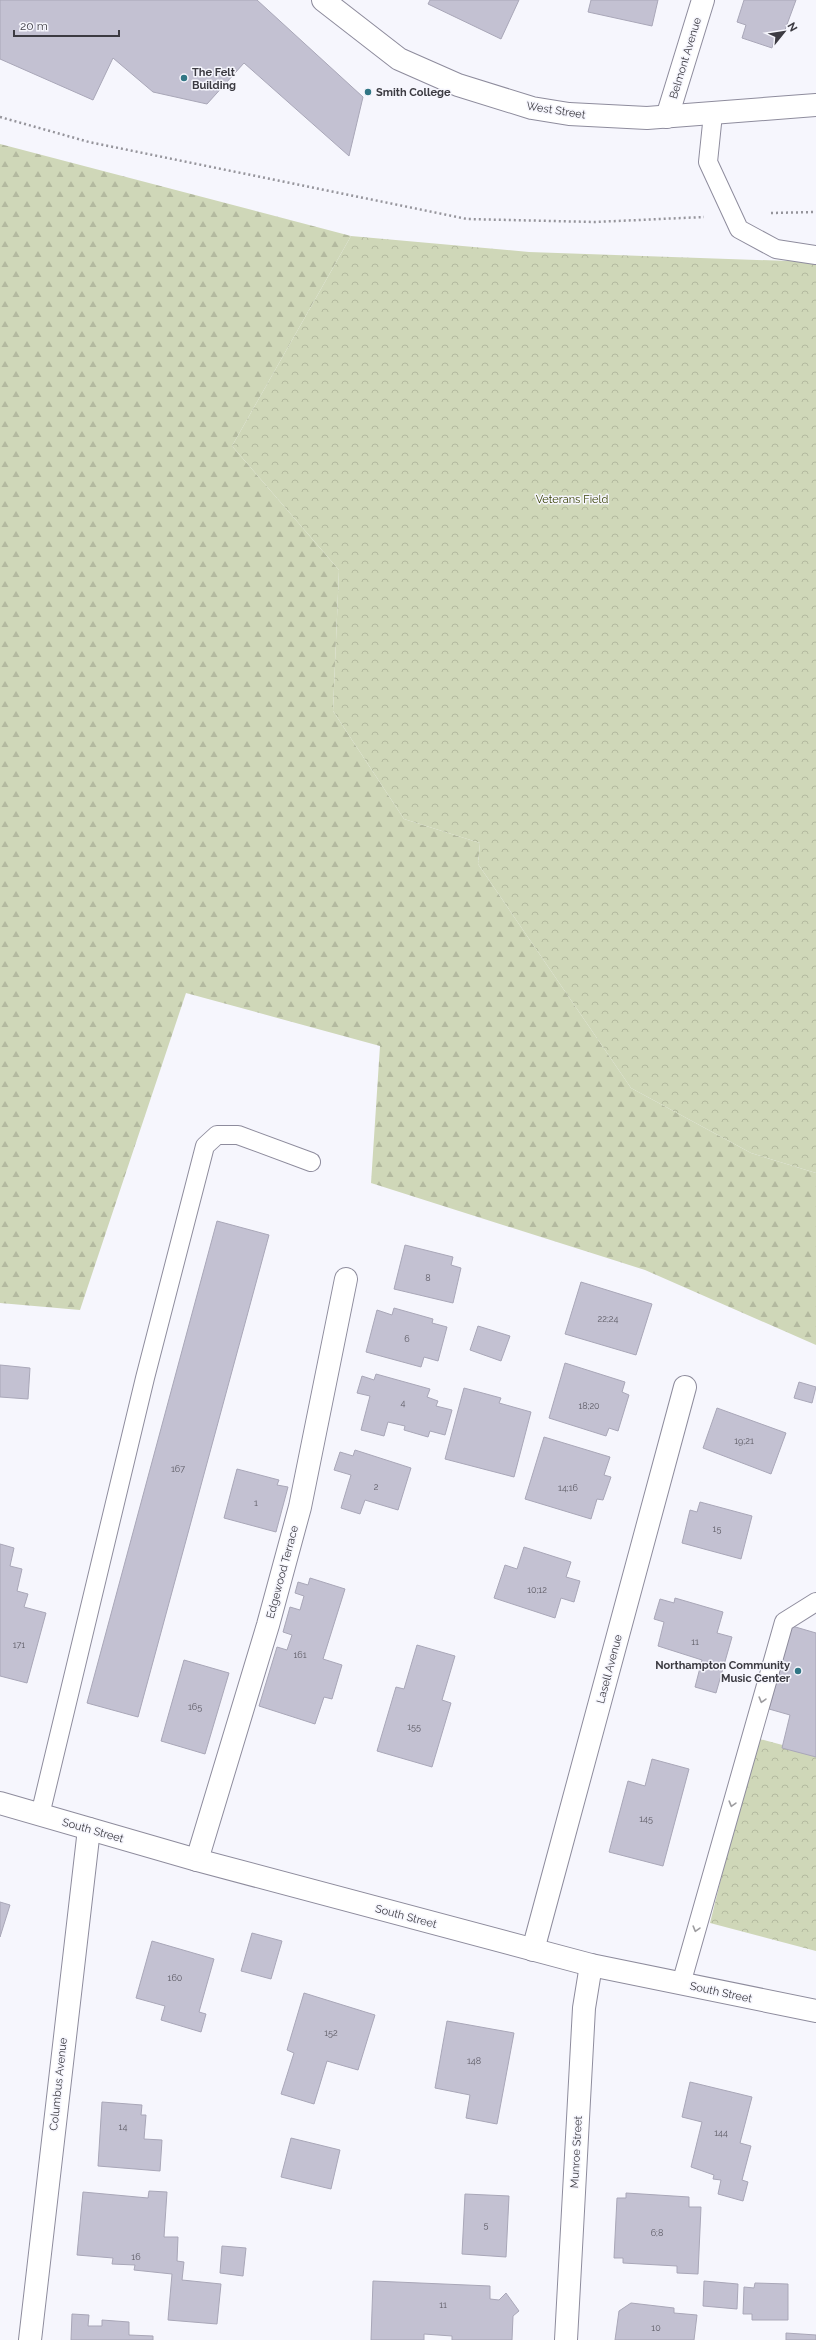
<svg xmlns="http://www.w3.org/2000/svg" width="816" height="2340" font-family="Raleway,sans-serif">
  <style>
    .forest { fill: url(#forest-firs) }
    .park { fill: url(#park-crowns) }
    .building { fill: #c3c1d2; stroke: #a9a7b8 }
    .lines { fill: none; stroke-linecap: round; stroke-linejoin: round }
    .service-casing { stroke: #8e8c9d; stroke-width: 20 }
    .minor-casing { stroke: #8e8c9d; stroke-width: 24 }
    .secondary-casing { stroke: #8e8c9d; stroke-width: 24 }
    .primary-casing { stroke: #8e8c9d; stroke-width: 24 }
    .path { stroke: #95949b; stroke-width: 2.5; stroke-dasharray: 2 3; stroke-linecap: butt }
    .service { stroke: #fff; stroke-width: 18 }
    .minor { stroke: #fff; stroke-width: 22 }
    .secondary { stroke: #fff; stroke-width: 22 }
    .primary { stroke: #fff; stroke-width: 22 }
    .oneway { stroke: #9e9da0 }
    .poi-dot { fill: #317685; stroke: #f6f6fd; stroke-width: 1.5 }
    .labels { text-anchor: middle; stroke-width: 3; stroke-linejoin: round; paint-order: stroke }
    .number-label { font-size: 9px; fill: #5e5c66 }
    .street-label { font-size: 11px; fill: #3c3b42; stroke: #f6f6fd }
    .poi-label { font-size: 11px; font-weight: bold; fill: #3c3b42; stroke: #f6f6fd; text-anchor: start }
    .park-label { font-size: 11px; fill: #384103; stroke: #f6f6fd }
  </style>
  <defs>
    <pattern id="forest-firs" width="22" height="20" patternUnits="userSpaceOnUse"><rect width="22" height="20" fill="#cfd7b8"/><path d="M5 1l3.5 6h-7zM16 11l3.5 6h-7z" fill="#b3b99f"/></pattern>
    <pattern id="park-crowns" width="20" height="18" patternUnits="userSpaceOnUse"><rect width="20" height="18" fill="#cfd7b8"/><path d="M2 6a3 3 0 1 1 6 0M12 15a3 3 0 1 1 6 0" fill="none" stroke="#b3b99f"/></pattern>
  </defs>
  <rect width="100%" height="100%" fill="#f6f6fd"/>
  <polygon class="forest" points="0,144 351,236 232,446 339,570 333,711 404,819 480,843 478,864 631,1088 751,1153 816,1173 816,1345 645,1270 371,1183 380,1046 186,993 80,1310 0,1303"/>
  <g class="park">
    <polygon points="351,236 529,252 816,262 816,1173 751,1153 631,1088 478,864 480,843 404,819 333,711 339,570 232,446"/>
    <polygon points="756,1738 816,1754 816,1951 710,1923"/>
  </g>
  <g class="building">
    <polygon points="0,0 257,0 363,97 349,156 244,63 207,104 153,92 113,58 93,100 0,59"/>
    <polygon points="430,0 519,0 501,39 428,4"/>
    <polygon points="591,0 658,0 652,26 588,12"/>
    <polygon points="744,0 796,0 782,38 776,35 772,48 742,38 746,25 737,22"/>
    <polygon points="217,1221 269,1235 138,1717 87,1703"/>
    <polygon points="405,1245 453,1257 451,1265 461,1268 453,1303 394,1289"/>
    <polygon points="581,1282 652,1304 636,1355 565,1334"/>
    <polygon points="394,1308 433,1319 432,1323 447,1327 438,1361 424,1357 421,1367 366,1352 377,1310 392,1315"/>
    <polygon points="478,1326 510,1336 501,1361 470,1350"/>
    <polygon points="565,1363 625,1382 622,1392 629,1395 618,1431 609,1428 606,1436 549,1418"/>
    <polygon points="0,1365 30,1368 28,1399 0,1397"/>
    <polygon points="376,1374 430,1389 427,1397 438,1401 436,1406 452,1410 445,1435 430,1431 428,1437 404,1430 405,1426 388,1422 384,1436 361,1430 370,1396 357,1393 362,1376 374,1380"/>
    <polygon points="799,1382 816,1387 812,1403 794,1398"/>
    <polygon points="464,1388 501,1398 499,1403 531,1412 514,1477 445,1459"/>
    <polygon points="717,1408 786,1433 771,1474 703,1448"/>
    <polygon points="544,1437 610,1457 604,1475 611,1477 603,1500 597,1499 591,1519 525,1499"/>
    <polygon points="355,1450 411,1468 398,1510 365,1500 360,1514 341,1508 351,1475 334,1470 340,1452 353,1456"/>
    <polygon points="237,1469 279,1480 277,1485 288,1487 276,1532 224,1518"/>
    <polygon points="700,1502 752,1516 741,1559 682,1543 690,1510 697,1512"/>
    <polygon points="0,1544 14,1548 10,1566 22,1569 17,1591 28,1594 24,1607 46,1613 27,1683 0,1676"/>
    <polygon points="524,1547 571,1562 566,1577 580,1581 574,1602 561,1598 555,1618 494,1598 505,1565 517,1569"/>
    <polygon points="310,1578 345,1589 323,1659 342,1665 332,1699 324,1697 315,1724 259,1706 277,1647 287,1650 292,1635 283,1632 290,1607 300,1610 304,1596 295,1593 298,1582 308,1585"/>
    <polygon points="675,1598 723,1612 717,1633 732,1637 716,1693 695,1687 702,1660 658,1646 664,1622 654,1619 660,1599 674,1603"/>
    <polygon points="792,1626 816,1633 816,1757 782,1748 790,1715 769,1709"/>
    <polygon points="417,1645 455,1656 442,1700 451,1703 432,1767 377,1751 396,1687 404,1689"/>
    <polygon points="184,1660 229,1673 205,1754 161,1741"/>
    <polygon points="652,1759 689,1769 663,1866 609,1852 628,1781 645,1786"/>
    <polygon points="0,1902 10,1905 0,1937"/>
    <polygon points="252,1933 282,1941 271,1979 241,1971"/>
    <polygon points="152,1941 214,1959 199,2012 206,2014 201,2032 161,2020 165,2006 136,1998"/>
    <polygon points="304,1993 375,2015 358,2070 327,2061 314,2104 281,2094 294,2053 287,2050"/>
    <polygon points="447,2021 514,2033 497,2124 466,2118 470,2095 435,2088"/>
    <polygon points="690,2082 752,2097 740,2143 751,2146 742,2180 748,2182 743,2201 718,2194 721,2180 713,2179 714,2175 691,2167 702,2122 682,2117"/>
    <polygon points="102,2102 142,2105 141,2115 146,2115 144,2139 162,2140 160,2171 98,2166"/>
    <polygon points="291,2138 340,2150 331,2189 281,2177"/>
    <polygon points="149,2191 167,2192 164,2237 178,2237 177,2261 184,2262 182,2280 221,2284 217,2324 168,2320 172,2274 134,2270 135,2265 112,2264 113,2258 77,2255 83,2192 148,2198"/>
    <polygon points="626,2193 689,2197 689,2207 701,2207 698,2274 677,2273 677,2266 623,2263 623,2258 614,2258 617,2198 626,2198"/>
    <polygon points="465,2194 509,2196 506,2257 462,2254"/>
    <polygon points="222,2246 246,2248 243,2276 220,2273"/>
    <polygon points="373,2281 490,2286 490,2299 499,2300 506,2293 519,2311 513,2316 512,2340 452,2340 452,2336 424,2334 424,2340 371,2340"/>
    <polygon points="704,2281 738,2284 737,2309 703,2306"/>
    <polygon points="755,2283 788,2284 788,2320 752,2320 752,2314 743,2314 744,2287 754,2288"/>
    <polygon points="631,2303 674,2308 674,2313 697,2315 694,2340 615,2340 619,2311"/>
    <polygon points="72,2314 89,2315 88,2326 102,2326 102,2320 129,2322 129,2335 153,2336 153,2340 71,2340"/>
    <polygon points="786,2333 816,2335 816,2340 786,2340"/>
  </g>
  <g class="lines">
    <g class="service-casing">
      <g id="service">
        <polyline points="713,114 708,162 739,229 776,249 816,255"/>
        <polyline points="40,1815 145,1378 205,1146 217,1135 238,1135 311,1162"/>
        <polyline points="681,1984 784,1622 816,1602"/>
      </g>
    </g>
    <g class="minor-casing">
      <g id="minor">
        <polyline points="667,117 703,0"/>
        <polyline points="197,1860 268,1625 300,1507 346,1279"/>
        <polyline points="533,1950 685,1387"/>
        <polyline points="30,2340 89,1829"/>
        <polyline points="566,2340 584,2008 591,1965"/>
      </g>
    </g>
    <g class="secondary-casing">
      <polyline id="secondary" points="323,0 399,59 458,85 532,108 569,114 647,118 816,105"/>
    </g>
    <g class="primary-casing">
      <polyline id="primary" points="0,1803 197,1860 591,1965 816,2011"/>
    </g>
    <g class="path">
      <polyline points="0,117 89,142 467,219 595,222 704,217"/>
      <polyline points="771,213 816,212"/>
    </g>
    <use href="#service" class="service"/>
    <use href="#minor" class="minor"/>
    <use href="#secondary" class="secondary"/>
    <use href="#primary" class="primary"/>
  </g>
  <defs><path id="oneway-chevron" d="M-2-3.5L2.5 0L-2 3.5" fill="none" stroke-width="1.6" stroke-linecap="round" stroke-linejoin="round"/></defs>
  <g class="oneway">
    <use href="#oneway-chevron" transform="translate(762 1700) rotate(106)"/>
    <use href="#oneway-chevron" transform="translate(732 1804) rotate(106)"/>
    <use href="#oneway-chevron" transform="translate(696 1929) rotate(106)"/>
  </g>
  <g class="poi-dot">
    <circle cx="184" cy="78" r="4"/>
    <circle cx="368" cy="92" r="4"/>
    <circle cx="798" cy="1671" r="4"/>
  </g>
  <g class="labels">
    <g class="number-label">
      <text x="428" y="1281">8</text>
      <text x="608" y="1322">22;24</text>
      <text x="407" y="1342">6</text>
      <text x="403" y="1406">4</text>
      <text x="589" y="1409">18;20</text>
      <text x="744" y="1444">19;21</text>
      <text x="178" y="1472">167</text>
      <text x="376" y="1490">2</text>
      <text x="568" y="1491">14;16</text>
      <text x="256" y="1506">1</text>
      <text x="717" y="1532">15</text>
      <text x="537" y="1593">10;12</text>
      <text x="695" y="1645">11</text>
      <text x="19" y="1648">171</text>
      <text x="300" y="1658">161</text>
      <text x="195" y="1710">165</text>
      <text x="414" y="1730">155</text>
      <text x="646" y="1822">145</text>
      <text x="175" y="1981">160</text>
      <text x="331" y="2036">152</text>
      <text x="474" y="2064">148</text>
      <text x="123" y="2130">14</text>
      <text x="721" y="2136">144</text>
      <text x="486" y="2228">5</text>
      <text x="657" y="2236">6;8</text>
      <text x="136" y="2260">16</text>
      <text x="443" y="2308">11</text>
      <text x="656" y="2331">10</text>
    </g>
    <g class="street-label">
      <text transform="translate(685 58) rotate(-73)" y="4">Belmont Avenue</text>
      <text transform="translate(556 110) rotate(9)" y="4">West Street</text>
      <text transform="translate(282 1572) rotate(-75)" y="4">Edgewood Terrace</text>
      <text transform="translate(609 1669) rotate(-75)" y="4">Lasell Avenue</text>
      <text transform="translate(93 1830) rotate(16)" y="4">South Street</text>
      <text transform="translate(406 1916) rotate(15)" y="4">South Street</text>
      <text transform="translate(721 1992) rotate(12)" y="4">South Street</text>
      <text transform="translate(58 2084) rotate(-84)" y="4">Columbus Avenue</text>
      <text transform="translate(576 2152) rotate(-87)" y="4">Munroe Street</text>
    </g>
    <g class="poi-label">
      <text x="192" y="76">The Felt<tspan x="192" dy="13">Building</tspan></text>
      <text x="376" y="96">Smith College</text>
      <text x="790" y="1669" text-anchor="end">Northampton Community<tspan x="790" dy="13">Music Center</tspan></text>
    </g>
    <g class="park-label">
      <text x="572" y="503">Veterans Field</text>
    </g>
  </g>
  <g transform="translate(784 32) rotate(60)" stroke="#f6f6fd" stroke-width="3" paint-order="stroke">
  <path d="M0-3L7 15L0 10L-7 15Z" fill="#3c3b42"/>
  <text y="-6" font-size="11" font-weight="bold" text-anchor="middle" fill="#3c3b42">N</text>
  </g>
  <path d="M14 30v6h105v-6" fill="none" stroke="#3c3b42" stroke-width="2"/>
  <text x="20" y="30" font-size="12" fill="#3c3b42" stroke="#f6f6fd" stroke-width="3" paint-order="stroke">20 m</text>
</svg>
